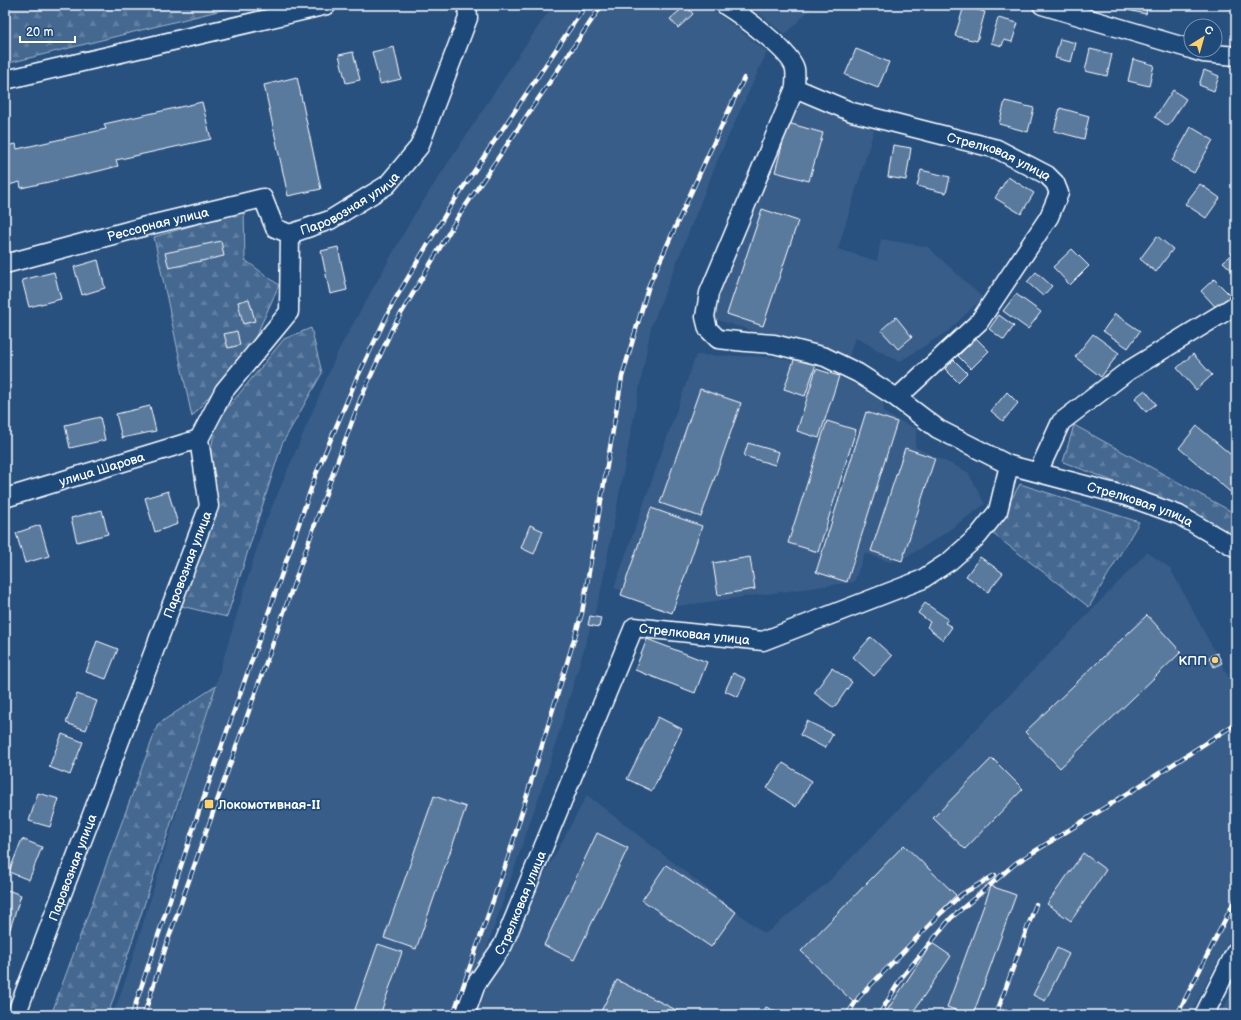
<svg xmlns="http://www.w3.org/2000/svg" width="1241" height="1020" font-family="'Balsamiq Sans',sans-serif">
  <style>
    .built { fill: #375d88 }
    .forest { fill: url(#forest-firs); stroke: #a2b4c8 }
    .building { fill: #5a7a9d; stroke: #fff }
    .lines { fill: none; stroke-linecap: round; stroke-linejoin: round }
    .minor-casing { stroke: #fff; stroke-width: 21 }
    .minor { stroke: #1f4a7a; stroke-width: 18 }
    .rail-casing { stroke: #fff; stroke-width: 4.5 }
    .rail { stroke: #1f4a7a; stroke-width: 3; stroke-dasharray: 9; stroke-linecap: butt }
    .poi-dot { fill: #ffd166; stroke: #1f4a7a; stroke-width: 1.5 }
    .labels { text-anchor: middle; stroke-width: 3.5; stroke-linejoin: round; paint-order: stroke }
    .street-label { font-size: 13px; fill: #fff; stroke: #1f4a7a }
    .poi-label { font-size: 13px; font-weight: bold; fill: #fff; stroke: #1f4a7a; text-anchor: end }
  </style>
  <defs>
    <pattern id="forest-firs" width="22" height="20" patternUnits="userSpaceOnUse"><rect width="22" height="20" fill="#446890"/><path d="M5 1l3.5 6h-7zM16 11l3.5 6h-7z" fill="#607fa1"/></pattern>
  </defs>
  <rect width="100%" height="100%" fill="#28517f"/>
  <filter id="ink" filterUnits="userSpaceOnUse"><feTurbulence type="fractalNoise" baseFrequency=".025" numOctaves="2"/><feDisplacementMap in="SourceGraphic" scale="8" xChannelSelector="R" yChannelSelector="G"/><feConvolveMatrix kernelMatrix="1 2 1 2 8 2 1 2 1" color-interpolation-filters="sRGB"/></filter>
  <g filter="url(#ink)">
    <g class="built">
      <polygon points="553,5 699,5 723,17 767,52 718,159 651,327 600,595 547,773 464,1015 113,1015 128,973 263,528 339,349 414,215 520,53"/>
      <polygon points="749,5 814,5 785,35"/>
      <polygon points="791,98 874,130 838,249 877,261 881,239 928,247 983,298 948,331 899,362 855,337 848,360 711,318"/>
      <polygon points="696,355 777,357 832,373 883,398 884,413 917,429 915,447 968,472 985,504 938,538 908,556 890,562 865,553 854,582 671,607 614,588"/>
      <polygon points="1147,552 1170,568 1236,691 1236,926 1190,1015 469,1015 587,795 765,934 827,883 1088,614"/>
      <polygon points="1236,984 1236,1015 1220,1015"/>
    </g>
    <g class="forest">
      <polygon points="5,5 242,5 5,64"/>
      <polygon points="244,210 245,260 279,285 252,345 192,417 154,237"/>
      <polygon points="311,328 322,373 282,444 227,617 181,606 213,512 211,450 216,422 284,339"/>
      <polygon points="1074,425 1236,514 1236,538 1170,503 1063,462"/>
      <polygon points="1020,484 1139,522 1089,607 992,533"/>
      <polygon points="216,686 108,1015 51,1015 158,724"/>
    </g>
    <g class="building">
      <polygon points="686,5 693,14 678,28 670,19"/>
      <polygon points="1128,5 1148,5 1146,14 1127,10"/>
      <polygon points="964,6 985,12 977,41 955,36"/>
      <polygon points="998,18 1018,23 1012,42 1004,40 1002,46 991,43"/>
      <polygon points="1060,39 1076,43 1071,62 1055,58"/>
      <polygon points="394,47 401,79 380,84 372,52"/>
      <polygon points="856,49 889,62 878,88 845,75"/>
      <polygon points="1090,49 1112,54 1107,76 1085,71"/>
      <polygon points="353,52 360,80 346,83 339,55"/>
      <polygon points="1133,59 1154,65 1149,86 1128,81"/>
      <polygon points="1204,70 1219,76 1214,91 1199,85"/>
      <polygon points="297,77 321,189 288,196 264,85"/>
      <polygon points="1173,90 1186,99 1168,126 1155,117"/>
      <polygon points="1005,101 1034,108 1028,132 999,124"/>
      <polygon points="202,102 211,139 116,160 118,166 99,171 21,188 20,182 5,186 5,146 16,144 17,149 106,129 104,124"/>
      <polygon points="1060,108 1089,116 1084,139 1054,131"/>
      <polygon points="788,123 823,133 809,181 775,172"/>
      <polygon points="1191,127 1213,140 1194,173 1172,161"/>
      <polygon points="893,145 911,148 906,180 888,177"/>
      <polygon points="921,170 950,177 946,193 917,186"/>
      <polygon points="1008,177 1034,193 1021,214 995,198"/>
      <polygon points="1200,184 1220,198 1206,218 1185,204"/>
      <polygon points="762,209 798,221 763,326 727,314"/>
      <polygon points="1157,236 1173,249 1156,272 1140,259"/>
      <polygon points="221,241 224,256 169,268 165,253"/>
      <polygon points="338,247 347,290 330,294 321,251"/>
      <polygon points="1072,249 1089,266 1070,285 1053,267"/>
      <polygon points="1234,251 1236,253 1236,274 1223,262"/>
      <polygon points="98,260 105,288 82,295 74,267"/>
      <polygon points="54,272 61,299 29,307 22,280"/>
      <polygon points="1036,272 1052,286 1043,296 1027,282"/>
      <polygon points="1214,279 1235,300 1221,313 1201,291"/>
      <polygon points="1016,294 1041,312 1028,329 1003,311"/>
      <polygon points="249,299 255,321 243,324 238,302"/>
      <polygon points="1115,314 1140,331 1128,348 1103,331"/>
      <polygon points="999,315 1014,326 1004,340 989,329"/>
      <polygon points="896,317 912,337 898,349 881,330"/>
      <polygon points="237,331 240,345 228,348 224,334"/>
      <polygon points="1093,334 1119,353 1101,377 1075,357"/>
      <polygon points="976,338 989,351 971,369 958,356"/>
      <polygon points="1193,354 1212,375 1196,390 1177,368"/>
      <polygon points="795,357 816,364 805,396 784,389"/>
      <polygon points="954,360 967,373 958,382 945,369"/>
      <polygon points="816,369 839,376 819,438 797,431"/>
      <polygon points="700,389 741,403 701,517 660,503"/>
      <polygon points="1145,390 1156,404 1146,412 1135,398"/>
      <polygon points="1007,392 1018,403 1003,421 991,411"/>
      <polygon points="150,406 156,431 122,438 116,414"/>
      <polygon points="866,412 897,422 847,582 816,572"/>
      <polygon points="100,417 105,440 70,448 65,425"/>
      <polygon points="827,421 856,430 818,552 788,543"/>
      <polygon points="1197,426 1236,459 1236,497 1179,448"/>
      <polygon points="748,443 779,452 775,465 744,456"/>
      <polygon points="905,448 935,458 902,561 871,551"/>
      <polygon points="168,491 178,524 155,532 145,498"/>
      <polygon points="651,508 702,526 672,613 621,595"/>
      <polygon points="102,510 108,534 77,542 71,518"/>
      <polygon points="40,525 49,556 25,563 16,533"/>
      <polygon points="530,525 543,531 534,554 521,548"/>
      <polygon points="750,557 755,589 718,595 713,563"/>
      <polygon points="980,557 1003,573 988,592 966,576"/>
      <polygon points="925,603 948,619 945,623 952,627 943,640 927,627 930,622 918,613"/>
      <polygon points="1147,615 1181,652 1060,768 1025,732"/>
      <polygon points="590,616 601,618 599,627 588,625"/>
      <polygon points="871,637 892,656 874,676 853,657"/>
      <polygon points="647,639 707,662 695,693 635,670"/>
      <polygon points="97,641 118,649 106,679 86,672"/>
      <polygon points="1217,653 1222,663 1214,667 1209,657"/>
      <polygon points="832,668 852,682 834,708 814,693"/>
      <polygon points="733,673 746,679 738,697 725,691"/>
      <polygon points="77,694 97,701 86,730 66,723"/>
      <polygon points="658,717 682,729 652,791 627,779"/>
      <polygon points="807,721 833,734 825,748 800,735"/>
      <polygon points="62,734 83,742 70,775 49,767"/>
      <polygon points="992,758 1023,789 965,849 933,818"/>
      <polygon points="783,763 812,781 796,807 767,788"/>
      <polygon points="38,793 59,799 50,827 29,821"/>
      <polygon points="434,796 466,807 416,949 384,938"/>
      <polygon points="597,833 628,848 574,960 544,945"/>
      <polygon points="22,839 42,847 29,880 9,872"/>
      <polygon points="904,845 956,895 853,1002 801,951"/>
      <polygon points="1083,853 1106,870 1071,921 1047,904"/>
      <polygon points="666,865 736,912 711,947 642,900"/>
      <polygon points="991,886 1016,895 973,1015 969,1015 947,1007"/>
      <polygon points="5,889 21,895 10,929 5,928"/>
      <polygon points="932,943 951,956 911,1015 884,1015"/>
      <polygon points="378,944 402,952 380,1015 353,1015"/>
      <polygon points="1057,948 1069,954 1045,1001 1033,995"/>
      <polygon points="617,980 686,1015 610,1015 601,1011"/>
      <polygon points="766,1007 782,1015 762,1015"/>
    </g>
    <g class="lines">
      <g class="minor-casing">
        <g id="minor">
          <path id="s1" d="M725 5C741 15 791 51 795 69 796 75 795 82 795 88L709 293 705 317 708 329 718 339 746 342 774 344 825 357 858 373 897 398 938 429 1009 465 1126 496 1179 515 1236 548"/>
          <polyline points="1042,5 1191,49"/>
          <polyline points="1193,50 1203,53 1236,56"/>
          <polyline points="5,80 327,5"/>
          <path id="s2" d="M795 88 852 112 997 149 1047 175 1055 183 1059 193 1049 217 979 322 897 398"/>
          <path id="s3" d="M5 264 150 225 263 198 275 228 290 234"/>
          <polyline points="1038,472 1061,422 1128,371 1236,305"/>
          <path id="s4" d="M5 498 199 439"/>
          <path id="s5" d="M16 1015 209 506 199 439 224 391 289 312 290 234 330 220 387 185 419 147 468 18 467 5"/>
          <path id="s6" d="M465 1015 476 984 503 945 634 627 763 641 921 580 950 561 978 536 998 511 1009 465"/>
          <polyline points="1204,1015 1236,951"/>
        </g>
      </g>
      <use href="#minor" class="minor"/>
      <g class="rail-casing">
        <g id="rail">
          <polyline points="132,1015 199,811 268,614 316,474 356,380 393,303 448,210 586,5"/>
          <polyline points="144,1015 169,937 332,476 360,400 392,329 458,217 602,5"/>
          <polyline points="453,1015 508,858 582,613 622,377 649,285 709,153 744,78"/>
          <polyline points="847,1015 859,997 940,914 962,894 995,875"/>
          <polyline points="879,1015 902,977 951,918 1016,863 1138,787 1235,724"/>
          <polyline points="996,1015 1036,904"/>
          <polyline points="1177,1015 1236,898"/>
        </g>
      </g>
      <use href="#rail" class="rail"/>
    </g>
  </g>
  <g class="poi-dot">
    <circle cx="1215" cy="660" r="4"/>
    <rect x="204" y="799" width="10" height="10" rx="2"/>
  </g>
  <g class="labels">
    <g class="street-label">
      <text dy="5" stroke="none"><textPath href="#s2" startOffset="216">Стрелковая улица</textPath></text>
      <text dy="5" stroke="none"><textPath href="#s5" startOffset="914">Паровозная улица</textPath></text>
      <text dy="5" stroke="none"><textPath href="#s3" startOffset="158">Рессорная улица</textPath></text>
      <text dy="5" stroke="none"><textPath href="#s4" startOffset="101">улица Шарова</textPath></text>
      <text dy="5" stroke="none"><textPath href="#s1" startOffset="848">Стрелковая улица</textPath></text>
      <text dy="5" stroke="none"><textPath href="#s5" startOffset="482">Паровозная улица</textPath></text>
      <text dy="5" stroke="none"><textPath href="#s6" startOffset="485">Стрелковая улица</textPath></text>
      <text dy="5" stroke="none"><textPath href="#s5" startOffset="158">Паровозная улица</textPath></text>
      <text dy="5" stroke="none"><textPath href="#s6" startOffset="126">Стрелковая улица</textPath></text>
    </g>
    <g class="poi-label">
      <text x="1207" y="665">КПП</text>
      <text x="218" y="809" text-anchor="start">Локомотивная-II</text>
    </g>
  </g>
  <rect width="1241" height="1020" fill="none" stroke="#1f4a7a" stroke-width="20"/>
  <rect x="10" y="10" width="1221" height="1000" fill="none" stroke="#fff" stroke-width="1.5" filter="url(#ink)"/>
  <g transform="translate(1203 38) rotate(37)"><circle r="19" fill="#1f4a7a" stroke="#7992af"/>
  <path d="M0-3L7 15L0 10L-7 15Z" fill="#ffd166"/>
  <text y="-6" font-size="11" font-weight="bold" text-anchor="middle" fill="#ffffff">С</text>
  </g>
  <path d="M20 36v6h55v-6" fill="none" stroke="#ffffff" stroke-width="2"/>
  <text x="26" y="36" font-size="12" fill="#ffffff" stroke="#1f4a7a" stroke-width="3" paint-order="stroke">20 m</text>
</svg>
